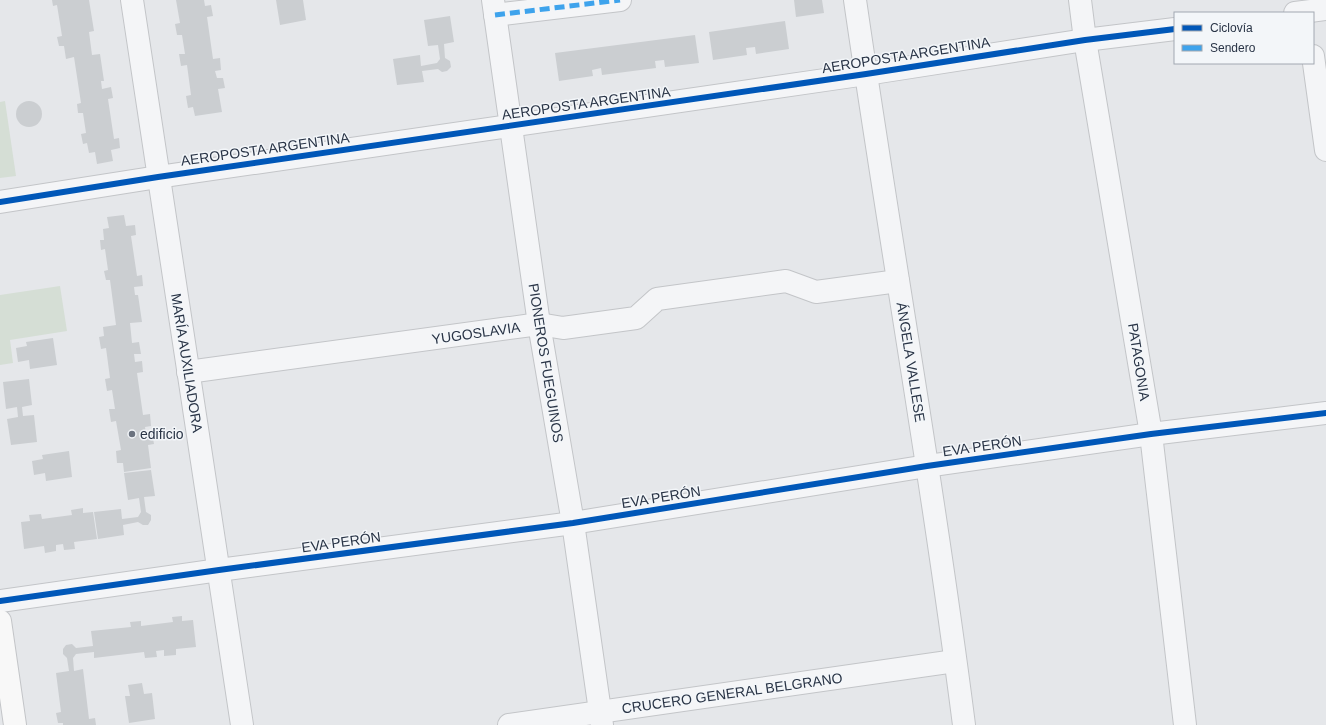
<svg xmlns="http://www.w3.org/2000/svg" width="1326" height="725" font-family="Arial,sans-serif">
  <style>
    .green { fill: #d5ded5 }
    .building { fill: #cbced1 }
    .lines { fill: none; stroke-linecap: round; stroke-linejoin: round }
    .street-casing { stroke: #c3c5c8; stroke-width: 24 }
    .secondary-casing { stroke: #c3c5c8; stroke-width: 24 }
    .street { stroke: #f4f5f7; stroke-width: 22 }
    .secondary { stroke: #f8f8f8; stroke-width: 22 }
    .quiet { stroke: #3ea3ec; stroke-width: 5; stroke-dasharray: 10 5; stroke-linecap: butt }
    .cycleway-casing { stroke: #f3f6f9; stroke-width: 8 }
    .cycleway { stroke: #0057b8; stroke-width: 6 }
    .poi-dot { fill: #6b737f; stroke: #f3f6f9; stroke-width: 1.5 }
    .labels { text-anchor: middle; stroke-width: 3; stroke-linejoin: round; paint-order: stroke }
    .street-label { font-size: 14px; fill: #293446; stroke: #f3f6f9 }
    .poi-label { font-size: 14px; fill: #293446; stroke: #f3f6f9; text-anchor: start }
  </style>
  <rect width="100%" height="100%" fill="#e5e7ea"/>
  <g class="green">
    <polygon points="5,101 16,176 0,178 0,102"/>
    <polygon points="60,286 67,331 10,340 13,363 0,365 0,295"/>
  </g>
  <g class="building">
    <polygon points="52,0 89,0 94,31 89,32 92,55 100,54 104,81 101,81 102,89 111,87 113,98 108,99 114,139 119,138 120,148 111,150 113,161 97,164 95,152 89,153 87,143 83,144 81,134 86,133 83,113 78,113 77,104 81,103 74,57 66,59 64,46 59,46 57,37 62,36 57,5 53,6"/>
    <polygon points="176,0 204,0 205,6 211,5 213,16 207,17 213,59 220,58 221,70 215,71 217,78 223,78 225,88 218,89 222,112 195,116 193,107 188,108 186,96 191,95 187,65 181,66 179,54 185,54 182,35 177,35 175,24 180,23"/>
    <polygon points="276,0 303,0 306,20 280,25"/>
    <polygon points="794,0 822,0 824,13 796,17"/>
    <polygon points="450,16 454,42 444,44 445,58 450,61 451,67 447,71 442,72 438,69 422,71 424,82 397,85 393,59 420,55 421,66 437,63 440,59 438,45 428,46 424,20"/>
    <polygon points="785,21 789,49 756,54 755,47 746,48 747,55 713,60 709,32"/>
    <polygon points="695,35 699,63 665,67 664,60 655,61 656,68 602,75 601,68 592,70 593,76 559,81 555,53"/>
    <circle cx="29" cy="114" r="13"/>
    <polygon points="124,215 126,226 135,225 136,235 131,236 137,276 142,275 143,286 134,287 135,295 138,295 142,322 130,323 132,343 139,342 141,354 134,354 135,362 142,361 143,372 137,373 143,415 150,414 151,426 145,427 146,434 152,433 154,444 148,445 151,468 124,472 123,463 117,463 116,451 121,450 116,421 111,422 109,409 115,409 112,390 107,391 105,379 110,378 106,348 101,349 99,337 104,336 103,327 116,325 110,280 106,280 104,271 108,270 105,249 101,250 100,240 104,240 103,229 109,228 107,217"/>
    <polygon points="53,338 57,365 30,369 29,360 18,362 16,348 27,346 26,342"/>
    <polygon points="29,379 32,405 22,407 23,416 34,415 37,442 11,445 7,419 18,417 17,407 6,409 3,382"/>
    <polygon points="69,451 72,477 46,481 45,473 34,475 32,461 43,459 42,455"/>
    <polygon points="151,470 155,496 144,497 146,512 151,515 151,520 148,525 143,525 138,522 123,525 124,535 98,539 94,512 121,509 122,519 138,517 141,512 139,498 128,500 124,473"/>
    <polygon points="83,508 83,513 93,512 97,539 74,542 75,549 64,550 63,544 56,545 56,551 45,553 44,546 24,549 21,522 30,521 29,515 41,514 42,519 72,515 71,510"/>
    <polygon points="182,616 182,621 193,620 196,647 176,649 176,655 164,656 164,650 156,651 157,657 145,658 144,652 94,658 94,652 76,654 73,658 74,671 83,669 89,719 95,718 96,725 63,725 63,723 58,723 56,713 61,712 56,673 69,671 67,658 63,654 63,649 66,645 72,644 76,648 93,646 91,631 131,627 130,622 141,621 141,626 173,622 172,617"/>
    <polygon points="142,683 144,694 152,693 155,719 129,723 125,696 130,696 128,685"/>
  </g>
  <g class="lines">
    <g class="street-casing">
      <g id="street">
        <polyline points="132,0 242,725"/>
        <polyline points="493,0 539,324 573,523 602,725"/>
        <path d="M855 0C890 242 933 483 964 725"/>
        <polyline points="1080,0 1085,40 1151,434 1185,725"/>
        <polyline points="1295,13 1326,9"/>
        <polyline points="495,15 620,0"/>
        <polyline points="1313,56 1326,150"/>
        <polyline points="0,202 158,177 866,74 1085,40 1175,29"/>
        <polyline points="188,372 539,324 563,328 636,318 657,299 786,281 816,292 898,281"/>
        <polyline points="0,601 219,570 573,523 927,466 1151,434 1326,413"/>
        <polyline points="509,725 955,661"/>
      </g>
    </g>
    <g class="secondary-casing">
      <polyline id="secondary" points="0,621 15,725"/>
    </g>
    <use href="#street" class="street"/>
    <use href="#secondary" class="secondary"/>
    <polyline class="quiet" points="495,15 620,0"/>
    <g class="cycleway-casing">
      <g id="cycleway">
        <polyline points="0,202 158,177 866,74 1085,40 1175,29"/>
        <polyline points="0,601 219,570 573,523 927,466 1151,434 1326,413"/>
      </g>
    </g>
    <use href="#cycleway" class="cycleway"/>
  </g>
  <circle class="poi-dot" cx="132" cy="434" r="4"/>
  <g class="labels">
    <g class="street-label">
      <text transform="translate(906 55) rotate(-9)" y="5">AEROPOSTA ARGENTINA</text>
      <text transform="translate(586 103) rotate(-8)" y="5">AEROPOSTA ARGENTINA</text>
      <text transform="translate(265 149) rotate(-8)" y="5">AEROPOSTA ARGENTINA</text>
      <text transform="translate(476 333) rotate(-8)" y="5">YUGOSLAVIA</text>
      <text transform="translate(911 362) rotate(81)" y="5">ÁNGELA VALLESE</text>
      <text transform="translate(1139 362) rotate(81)" y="5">PATAGONIA</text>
      <text transform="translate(187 363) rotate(81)" y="5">MARÍA AUXILIADORA</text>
      <text transform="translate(546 363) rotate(81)" y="5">PIONEROS FUEGUINOS</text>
      <text transform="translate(982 446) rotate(-8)" y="5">EVA PERÓN</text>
      <text transform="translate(661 497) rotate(-9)" y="5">EVA PERÓN</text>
      <text transform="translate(341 542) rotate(-8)" y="5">EVA PERÓN</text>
      <text transform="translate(732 693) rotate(-8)" y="5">CRUCERO GENERAL BELGRANO</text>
    </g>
    <g class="poi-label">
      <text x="140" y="439">edificio</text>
    </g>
  </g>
  <rect x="1174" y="12" width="140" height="52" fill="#f3f6f9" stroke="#a2a8b1"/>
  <rect x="1182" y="25" width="20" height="6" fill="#0057b8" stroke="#a2a8b1"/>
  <text x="1210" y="32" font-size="12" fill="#293446">Ciclovía</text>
  <rect x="1182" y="45" width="20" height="6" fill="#3ea3ec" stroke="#a2a8b1"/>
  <text x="1210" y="52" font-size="12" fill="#293446">Sendero</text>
</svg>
